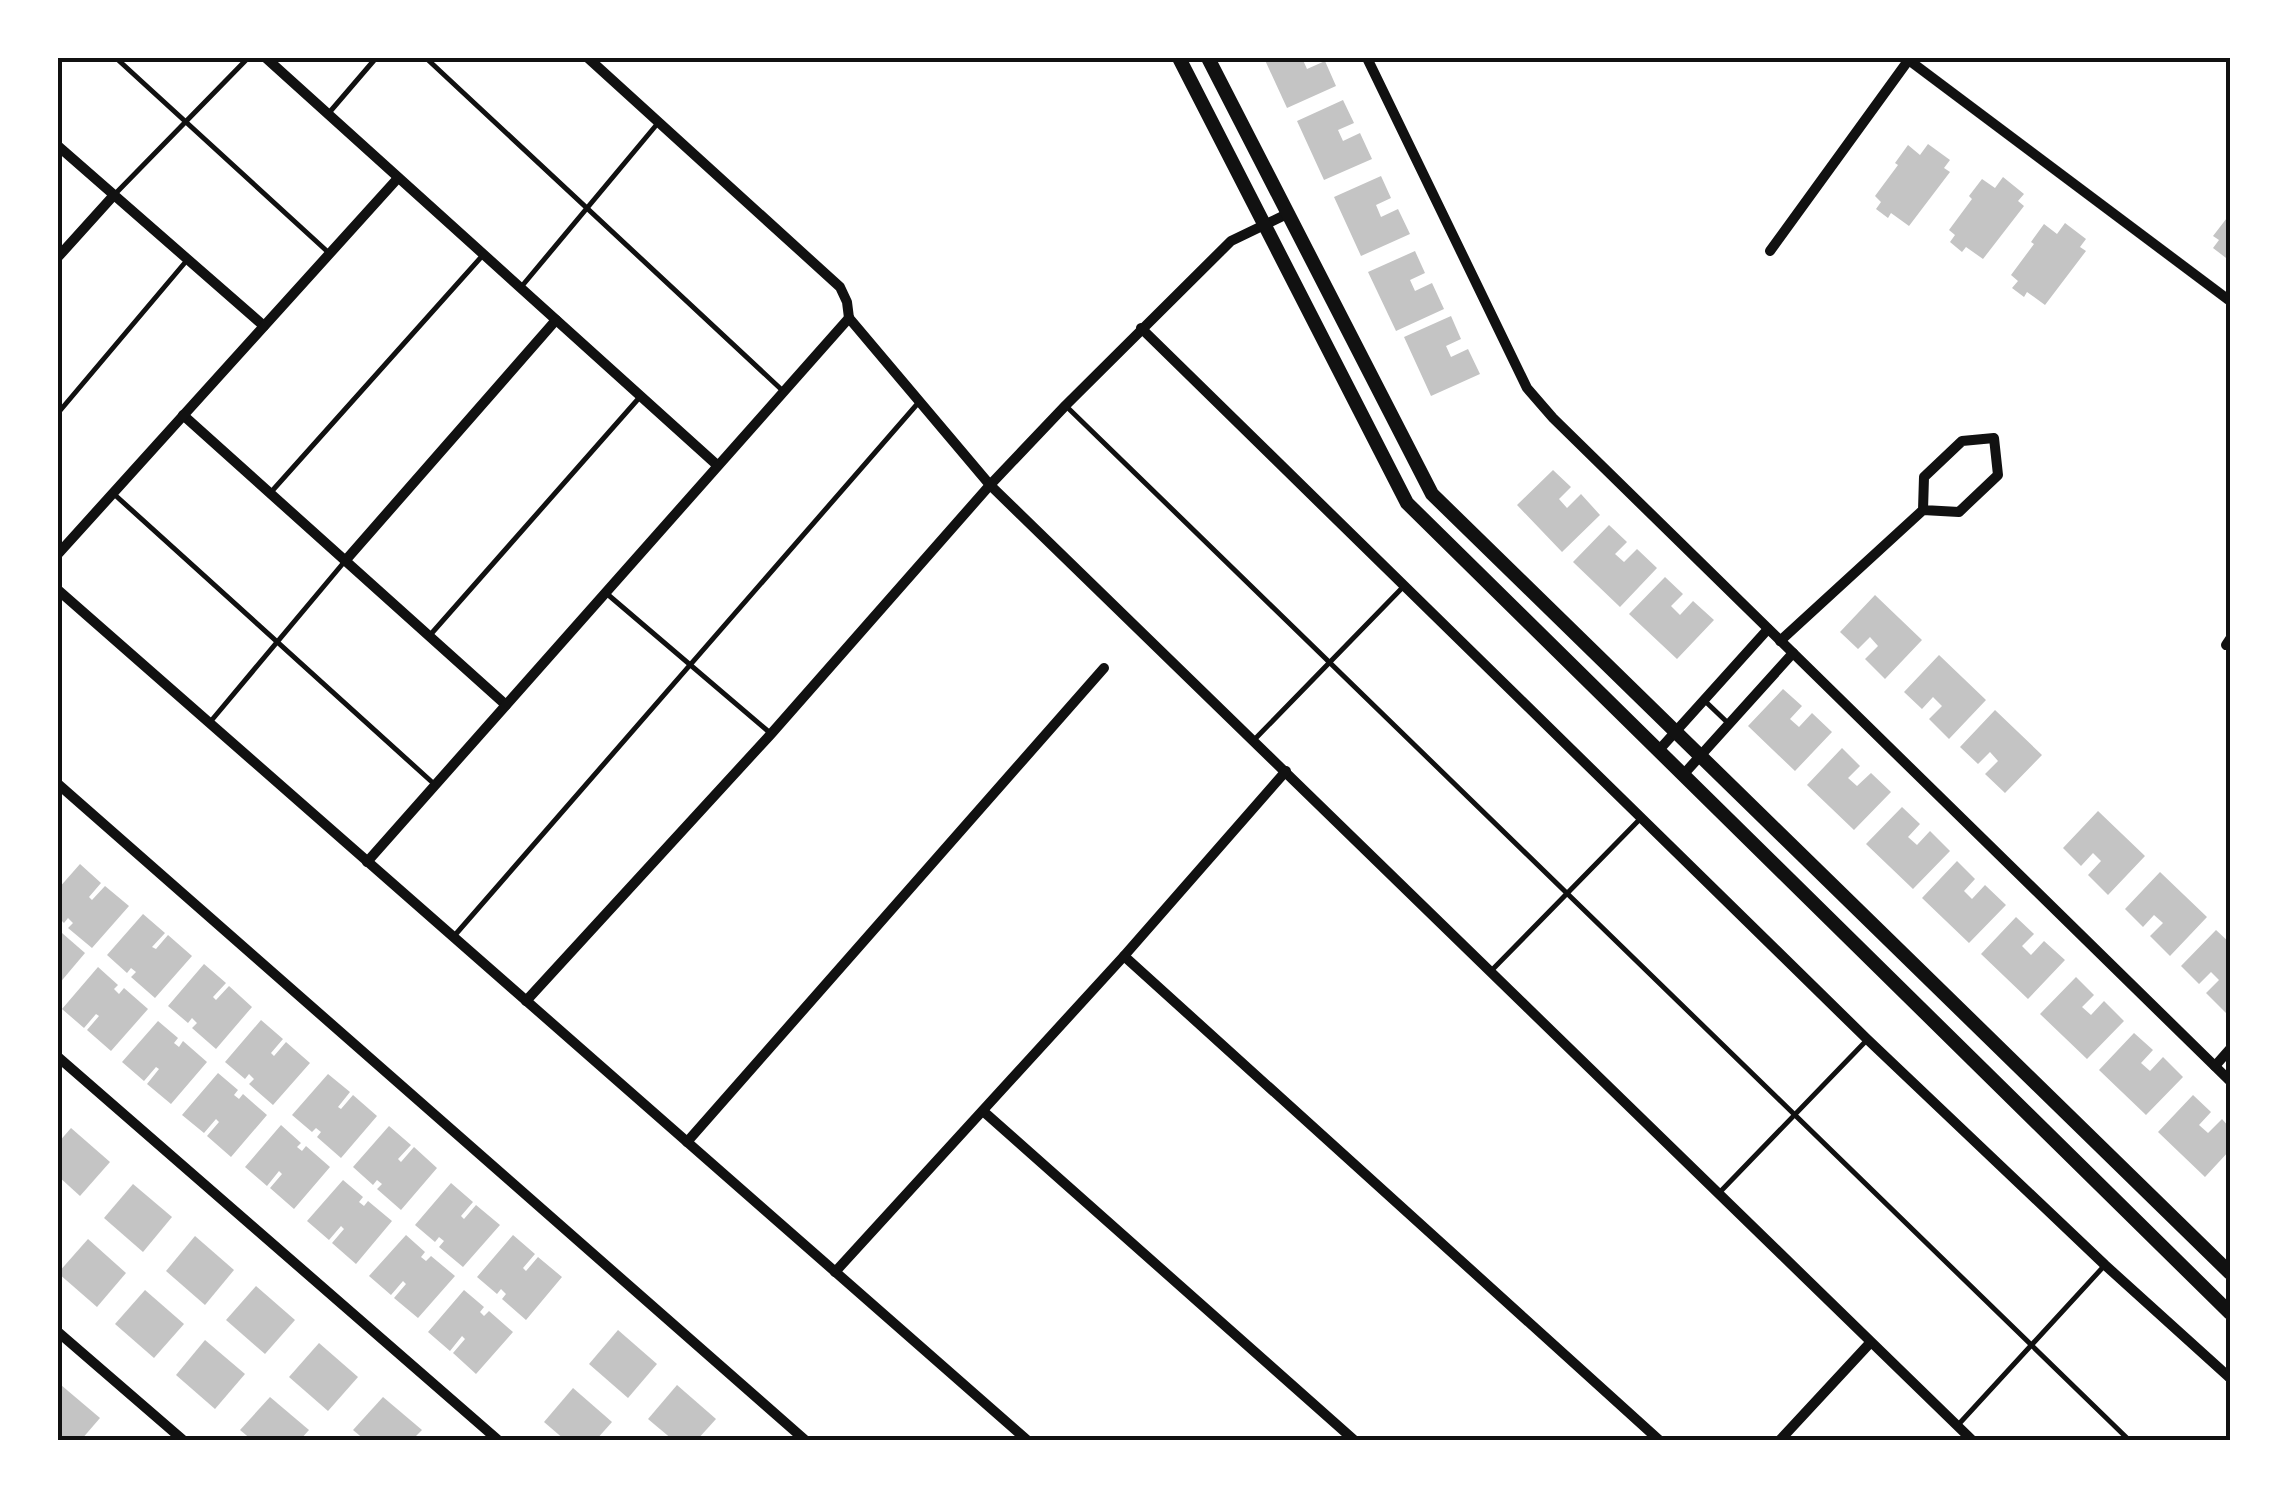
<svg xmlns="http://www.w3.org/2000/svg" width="2288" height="1498" font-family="Poppins,sans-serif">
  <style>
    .building { fill: #c4c4c4 }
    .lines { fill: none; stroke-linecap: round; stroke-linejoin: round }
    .service { stroke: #111; stroke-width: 5 }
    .minor { stroke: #111; stroke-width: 10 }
    .tertiary { stroke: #111; stroke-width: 14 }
    .neatline { fill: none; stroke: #111; stroke-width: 4 }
  </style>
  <rect width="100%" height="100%" fill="#fff"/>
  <g class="building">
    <polygon points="1264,58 1302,58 1307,69 1325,61 1336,86 1287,108"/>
    <polygon points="1343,100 1354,123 1338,130 1343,141 1360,133 1372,159 1324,180 1297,121"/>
    <polygon points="1928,144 1950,160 1944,168 1950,172 1909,226 1891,213 1888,218 1876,209 1881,202 1875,196 1898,165 1895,163 1908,145 1920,155"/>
    <polygon points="1381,176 1391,198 1376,205 1381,217 1398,209 1410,234 1361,256 1334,197"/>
    <polygon points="2003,177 2024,194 2018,201 2024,206 1983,259 1966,247 1962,252 1950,242 1955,235 1949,230 1972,199 1969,196 1982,179 1995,188"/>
    <polygon points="2230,214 2230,261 2213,248 2219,240 2213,236"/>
    <polygon points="2065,223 2086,239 2080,247 2086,251 2045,305 2027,292 2024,297 2012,288 2018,281 2011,275 2034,244 2031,242 2044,224 2057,234"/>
    <polygon points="1415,251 1425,273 1410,280 1415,291 1432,283 1444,309 1396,331 1368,272"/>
    <polygon points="1451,316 1461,339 1446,346 1451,357 1468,349 1480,374 1431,396 1404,337"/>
    <polygon points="1553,470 1571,487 1559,499 1567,508 1581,494 1600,515 1562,552 1517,505"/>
    <polygon points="1609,525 1627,542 1615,554 1624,562 1637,549 1657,568 1620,607 1573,562"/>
    <polygon points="1665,577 1683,594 1671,606 1680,615 1693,601 1714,620 1677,659 1629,614"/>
    <polygon points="1875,595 1922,640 1885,679 1865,659 1878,646 1870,637 1858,649 1840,632"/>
    <polygon points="1939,655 1986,700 1949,739 1929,719 1942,706 1933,697 1922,709 1904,692"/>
    <polygon points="1783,689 1802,706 1790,719 1799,727 1812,713 1832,732 1795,771 1748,726"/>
    <polygon points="1995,710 2042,755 2005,793 1985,774 1998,761 1990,752 1978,764 1960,747"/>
    <polygon points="1842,748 1860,766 1848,778 1857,786 1871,773 1891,792 1854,830 1807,785"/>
    <polygon points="1902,807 1920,824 1908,837 1917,845 1930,831 1950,851 1913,889 1866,844"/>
    <polygon points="2098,811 2145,856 2108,895 2088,875 2101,861 2093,853 2081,866 2063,848"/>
    <polygon points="1957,861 1975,879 1964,891 1972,899 1985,885 2006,905 1969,943 1922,898"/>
    <polygon points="80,864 101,883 89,897 92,900 105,886 129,906 92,948 68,928 73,923 68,918 64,923 58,917 58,889"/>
    <polygon points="2160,872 2207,917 2170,956 2150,936 2163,923 2154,915 2143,927 2125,909"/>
    <polygon points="143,914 165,933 152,947 156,949 168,935 192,956 155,998 131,977 136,972 131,968 127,973 107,955"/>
    <polygon points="2016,917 2034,934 2022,946 2031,955 2044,941 2065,960 2028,999 1981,954"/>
    <polygon points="2216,930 2230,943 2230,1009 2226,1013 2206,993 2219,980 2211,972 2199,984 2181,966"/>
    <polygon points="62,933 85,953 58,985 58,937"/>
    <polygon points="204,964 226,983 213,997 216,1000 229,986 252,1007 216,1049 192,1028 197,1023 192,1018 188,1023 168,1006"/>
    <polygon points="98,967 118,985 114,989 119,994 124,988 148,1009 111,1051 87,1030 99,1016 96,1014 84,1028 62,1009"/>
    <polygon points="2076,977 2094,995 2082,1007 2091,1015 2104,1001 2124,1021 2087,1059 2040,1014"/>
    <polygon points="261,1020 283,1039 271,1053 274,1056 286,1042 310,1063 273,1105 249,1084 254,1079 249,1074 245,1079 225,1062"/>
    <polygon points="158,1021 178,1038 174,1043 179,1047 183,1041 207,1062 171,1104 147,1084 159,1069 156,1067 144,1081 122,1062"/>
    <polygon points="2134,1033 2153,1050 2141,1063 2150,1071 2163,1057 2183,1077 2146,1115 2099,1070"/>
    <polygon points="218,1073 238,1090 234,1095 239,1099 243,1094 267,1115 231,1157 207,1136 219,1122 216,1119 204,1133 182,1115"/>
    <polygon points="328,1074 350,1092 338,1107 341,1109 353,1095 377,1116 341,1158 317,1137 321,1132 316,1128 312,1132 292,1115"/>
    <polygon points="2193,1095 2211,1112 2199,1125 2208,1133 2222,1119 2230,1128 2230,1150 2205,1177 2158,1132"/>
    <polygon points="281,1125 301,1143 297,1147 302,1151 306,1146 330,1167 294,1209 270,1188 282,1174 279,1171 267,1186 245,1167"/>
    <polygon points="389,1126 411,1145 398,1159 401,1162 414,1147 437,1168 401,1210 377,1189 382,1184 377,1180 373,1185 353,1167"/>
    <polygon points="71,1128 110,1162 80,1196 58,1176 58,1143"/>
    <polygon points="343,1180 363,1197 359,1202 364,1206 368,1201 392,1221 356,1264 332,1243 344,1229 341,1226 329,1240 307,1221"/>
    <polygon points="451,1183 473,1202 461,1216 464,1219 476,1205 500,1225 463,1267 439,1247 444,1241 439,1237 435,1242 415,1225"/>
    <polygon points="133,1184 172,1217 143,1252 104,1218"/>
    <polygon points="406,1235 425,1252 421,1257 426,1261 431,1256 455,1276 418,1318 394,1298 406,1284 403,1281 391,1295 369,1276"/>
    <polygon points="513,1235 535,1254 523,1268 526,1271 538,1257 562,1277 526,1320 502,1299 506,1294 501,1289 497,1294 477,1277"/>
    <polygon points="195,1236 234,1270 205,1305 166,1271"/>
    <polygon points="88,1239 126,1273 97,1307 58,1273"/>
    <polygon points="256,1286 295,1320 265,1354 226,1320"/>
    <polygon points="145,1290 184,1324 154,1358 115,1324"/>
    <polygon points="464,1290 484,1307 480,1312 484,1316 489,1311 513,1332 476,1374 453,1353 465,1339 462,1336 450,1351 428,1332"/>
    <polygon points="618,1330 657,1364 628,1398 589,1364"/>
    <polygon points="205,1340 245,1374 215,1409 176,1375"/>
    <polygon points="319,1343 358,1377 328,1411 289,1377"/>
    <polygon points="61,1385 100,1418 81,1440 58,1440 58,1389"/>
    <polygon points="677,1385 716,1419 697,1440 673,1440 648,1419"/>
    <polygon points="573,1388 612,1422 596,1440 565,1440 544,1422"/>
    <polygon points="270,1397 309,1430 300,1440 252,1440 240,1430"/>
    <polygon points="383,1397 422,1430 412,1440 365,1440 353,1430"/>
  </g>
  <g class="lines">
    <g class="service">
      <polyline points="116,58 329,253"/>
      <polyline points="426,58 783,391"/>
      <polyline points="328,114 376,58"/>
      <polyline points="116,193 248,58"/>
      <polyline points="522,286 658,123"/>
      <polyline points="1067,407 2129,1440"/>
      <polyline points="58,413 188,259"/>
      <polyline points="272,491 483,255"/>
      <polyline points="115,495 433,783"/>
      <polyline points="606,593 769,732"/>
      <polyline points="431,634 639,398"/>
      <polyline points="1706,702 1729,724"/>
      <polyline points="211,721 345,561"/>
      <polyline points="1254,740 1404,586"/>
      <polyline points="455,935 919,402"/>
      <polyline points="1492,970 1640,819"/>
      <polyline points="1720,1192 1865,1042"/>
      <polyline points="1958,1425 2105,1265"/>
    </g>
    <g class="minor">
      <polyline points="266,58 717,465"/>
      <polyline points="588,58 840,287 847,302 849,318"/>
      <polyline points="1367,58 1527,388 1553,418 2230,1081"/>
      <polyline points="1906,58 2230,301"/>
      <polyline points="58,146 264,326"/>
      <polyline points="1770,251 1910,58"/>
      <polyline points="58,257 114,195"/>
      <polyline points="849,318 990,485 1972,1440"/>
      <polyline points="1141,328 1867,1039 2105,1265 2230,1378"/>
      <polyline points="183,415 506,705"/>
      <polyline points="58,554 398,178"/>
      <polyline points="345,561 556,320"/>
      <polyline points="58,590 1027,1440"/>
      <polyline points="1780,641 1923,510 1924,477 1962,441 1994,438 1998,475 1959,512 1923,510"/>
      <polyline points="2226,645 2230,639"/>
      <polyline points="1659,750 1768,629"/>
      <polyline points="1683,775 1793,653"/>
      <polyline points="58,784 805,1440"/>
      <polyline points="367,862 849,318"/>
      <polyline points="1124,956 1659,1440"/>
      <polyline points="526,1001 771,734 990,485 1066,405 1231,241 1287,214"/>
      <polyline points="58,1057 498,1440"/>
      <polyline points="2215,1066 2230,1049"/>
      <polyline points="983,1111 1354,1440"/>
      <polyline points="687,1142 1104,668"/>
      <polyline points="835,1272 1124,956 1286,771"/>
      <polyline points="58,1332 183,1440"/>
      <polyline points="1780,1440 1870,1343"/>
    </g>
    <g class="tertiary">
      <polyline points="1179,58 1407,503 2230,1313"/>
      <polyline points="1208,58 1432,494 2230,1273"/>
    </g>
  </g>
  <rect width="2288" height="1498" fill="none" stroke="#ffffff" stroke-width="120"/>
  <rect x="60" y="60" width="2168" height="1378" class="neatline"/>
</svg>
